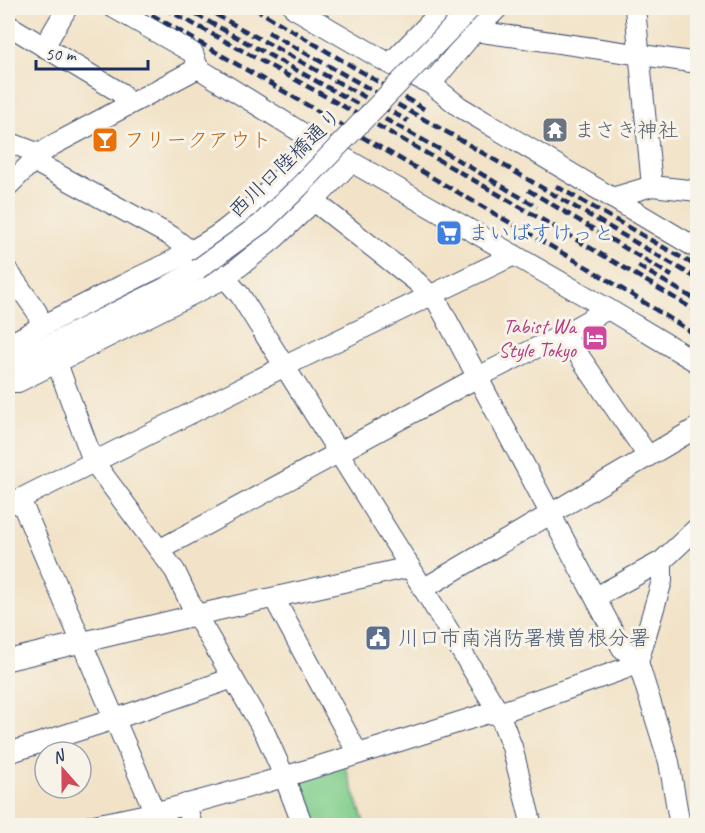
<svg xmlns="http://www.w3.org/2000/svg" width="705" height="833" font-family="Caveat,'Klee One',sans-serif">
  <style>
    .green { fill: #81ce8c; stroke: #4e7e75; stroke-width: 1.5 }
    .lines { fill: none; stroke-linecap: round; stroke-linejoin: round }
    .minor-casing { stroke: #3b4a6e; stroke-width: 22 }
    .minor { stroke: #fff; stroke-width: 20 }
    .rail { stroke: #1b2f5e; stroke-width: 4.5; stroke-dasharray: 9 4.5; stroke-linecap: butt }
    .minor-bridge-casing { stroke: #3b4a6e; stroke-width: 22; stroke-linecap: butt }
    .minor-bridge { stroke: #fff; stroke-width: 20 }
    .labels { text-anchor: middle; stroke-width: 6; stroke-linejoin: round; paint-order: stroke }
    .worship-label { font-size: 21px; fill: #5b616d; stroke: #f7f3e8; text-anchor: start }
    .food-label { font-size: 21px; fill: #c56008; stroke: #f7f3e8; text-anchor: start }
    .street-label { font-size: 21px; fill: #1b2f5e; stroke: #f7f3e8 }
    .shop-label { font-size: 21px; fill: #366cbe; stroke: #f7f3e8; text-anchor: start }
    .hotel-label { font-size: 21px; fill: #b23c85; stroke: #f7f3e8; text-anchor: end }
    .service-label { font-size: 21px; fill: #4e5e75; stroke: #f7f3e8; text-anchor: start }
  </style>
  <rect width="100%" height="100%" fill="#f7f3e8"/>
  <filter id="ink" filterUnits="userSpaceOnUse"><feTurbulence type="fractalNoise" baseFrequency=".0167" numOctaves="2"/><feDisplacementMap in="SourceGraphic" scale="12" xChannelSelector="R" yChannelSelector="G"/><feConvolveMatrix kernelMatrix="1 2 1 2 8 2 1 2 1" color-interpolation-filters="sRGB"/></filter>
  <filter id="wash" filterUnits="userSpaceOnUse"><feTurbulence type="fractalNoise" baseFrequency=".008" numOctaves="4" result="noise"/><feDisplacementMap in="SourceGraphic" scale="24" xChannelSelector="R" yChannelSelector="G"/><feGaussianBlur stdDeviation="1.35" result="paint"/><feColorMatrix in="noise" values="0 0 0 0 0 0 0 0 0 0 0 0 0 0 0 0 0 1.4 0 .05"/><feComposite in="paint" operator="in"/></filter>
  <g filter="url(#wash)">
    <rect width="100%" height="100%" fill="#f2e3c8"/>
    <polygon class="green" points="344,763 365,825 311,825 294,784 301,775"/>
  </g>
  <g filter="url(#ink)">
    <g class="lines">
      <g class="minor-casing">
        <g id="minor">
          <polyline points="114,8 193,53 198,68"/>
          <polyline points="294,8 390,64 431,84 460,107 698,249"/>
          <polyline points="438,8 440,11 475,31 698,63"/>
          <polyline points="635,8 652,186"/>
          <polyline points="8,25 121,93 128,105"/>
          <polyline points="44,47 67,8"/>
          <polyline points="390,64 444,8"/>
          <polyline points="431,84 475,31 498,8"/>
          <polyline points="8,142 40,154 8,186"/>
          <polyline points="40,154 53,145 198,68 315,141 608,309 698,363"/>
          <polyline points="33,161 171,236 225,278 240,295 410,567 499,713 512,747 532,826"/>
          <polyline points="612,198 652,186 698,191"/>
          <polyline points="314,201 417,282 438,303 622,648 638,662 669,762 680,826"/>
          <polyline points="8,271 37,312 41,326"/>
          <polyline points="564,334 648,456"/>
          <path d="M8 345C52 320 97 298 143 275 170 262 198 249 223 231 258 205 286 173 315 141"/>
          <polyline points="57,363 93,461 175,571 196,615 265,733 284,776 303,826"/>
          <polyline points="8,365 165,288 198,269"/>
          <polyline points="8,382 18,382 225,278 274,239 314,201 351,162"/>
          <polyline points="20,499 155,813"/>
          <polyline points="8,505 285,366 514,255"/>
          <polyline points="159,550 478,377 564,334 608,309"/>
          <polyline points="423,589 698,427"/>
          <polyline points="596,597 662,561 698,527"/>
          <polyline points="274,598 358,754"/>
          <polyline points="8,660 196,615 410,567"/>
          <polyline points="8,753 115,719 233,678"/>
          <polyline points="186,804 192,826"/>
          <path d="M90 826C113 821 135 817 157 812 268 784 377 748 485 714L499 713 624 669 638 662 662 581V561"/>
        </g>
      </g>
      <use href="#minor" class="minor"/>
      <g class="rail">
        <polyline points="140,8 590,269 698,336"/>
        <path d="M164 8C344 105 522 206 698 312"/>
        <polyline points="184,8 441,150 537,207"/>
        <polyline points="204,8 408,121"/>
        <polyline points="254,8 424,109"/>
        <polyline points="268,32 452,135 698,279"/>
        <polyline points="556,186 698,267"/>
        <polyline points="528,190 672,276"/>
        <polyline points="638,266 698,301"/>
      </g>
      <g class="minor-bridge-casing">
        <polyline id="minor-bridge" points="198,269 262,223 298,188 471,8"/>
      </g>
      <use href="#minor-bridge" class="minor-bridge"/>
    </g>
  </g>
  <defs>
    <g id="temple-square" transform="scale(1.35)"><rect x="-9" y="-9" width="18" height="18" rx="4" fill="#6b7280" stroke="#f7f3e8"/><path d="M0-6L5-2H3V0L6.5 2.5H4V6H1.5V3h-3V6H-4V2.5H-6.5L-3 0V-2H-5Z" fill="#fff"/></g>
    <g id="bar-square" transform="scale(1.35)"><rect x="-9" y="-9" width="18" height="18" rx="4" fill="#e8710a" stroke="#f7f3e8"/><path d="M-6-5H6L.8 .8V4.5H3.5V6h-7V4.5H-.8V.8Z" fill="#fff"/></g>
    <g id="supermarket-square" transform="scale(1.35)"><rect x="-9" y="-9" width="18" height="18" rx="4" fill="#3f7fe0" stroke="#f7f3e8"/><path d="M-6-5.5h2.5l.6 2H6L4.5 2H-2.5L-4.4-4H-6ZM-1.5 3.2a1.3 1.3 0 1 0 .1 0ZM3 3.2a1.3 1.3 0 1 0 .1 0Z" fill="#fff"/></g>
    <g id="hotel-square" transform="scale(1.35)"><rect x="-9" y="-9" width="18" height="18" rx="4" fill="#d1479c" stroke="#f7f3e8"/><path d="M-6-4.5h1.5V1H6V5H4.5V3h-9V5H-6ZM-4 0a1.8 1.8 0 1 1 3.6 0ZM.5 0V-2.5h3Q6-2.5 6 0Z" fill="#fff"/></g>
    <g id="civic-square" transform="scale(1.35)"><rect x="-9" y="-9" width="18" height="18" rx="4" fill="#5c6f8a" stroke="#f7f3e8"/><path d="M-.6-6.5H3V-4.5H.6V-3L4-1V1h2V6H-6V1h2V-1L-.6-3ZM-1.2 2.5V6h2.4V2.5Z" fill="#fff"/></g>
  </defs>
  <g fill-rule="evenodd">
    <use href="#temple-square" x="555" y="130"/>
    <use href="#bar-square" x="105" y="140"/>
    <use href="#supermarket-square" x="449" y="233"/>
    <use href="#hotel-square" x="595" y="338"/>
    <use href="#civic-square" x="378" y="638"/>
  </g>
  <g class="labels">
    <g class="worship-label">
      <text x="574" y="137">まさき神社</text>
    </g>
    <g class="food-label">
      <text x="124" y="147">フリークアウト</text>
    </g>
    <g class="street-label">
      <text transform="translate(285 163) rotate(-44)" y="7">西川口陸橋通り</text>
    </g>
    <g class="shop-label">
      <text x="468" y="240">まいばすけっと</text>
    </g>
    <g class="hotel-label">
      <text x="576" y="333">Tabist Wa<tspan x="576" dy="24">Style Tokyo</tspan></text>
    </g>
    <g class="service-label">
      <text x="398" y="645">川口市南消防署横曽根分署</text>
    </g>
  </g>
  <rect width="705" height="833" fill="none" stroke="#f7f3e8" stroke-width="30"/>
  <g transform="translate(63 770) rotate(339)"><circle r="28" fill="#f7f3e8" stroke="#9fa5b1" stroke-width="1.5"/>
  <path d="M0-4.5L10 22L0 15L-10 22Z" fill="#d1495b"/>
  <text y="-9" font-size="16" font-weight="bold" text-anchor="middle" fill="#1b2f5e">N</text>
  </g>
  <path d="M36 60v9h112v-9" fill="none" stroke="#1b2f5e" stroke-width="3"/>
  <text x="45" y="60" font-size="18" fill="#1b2f5e" stroke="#f7f3e8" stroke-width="4.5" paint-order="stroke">50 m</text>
</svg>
